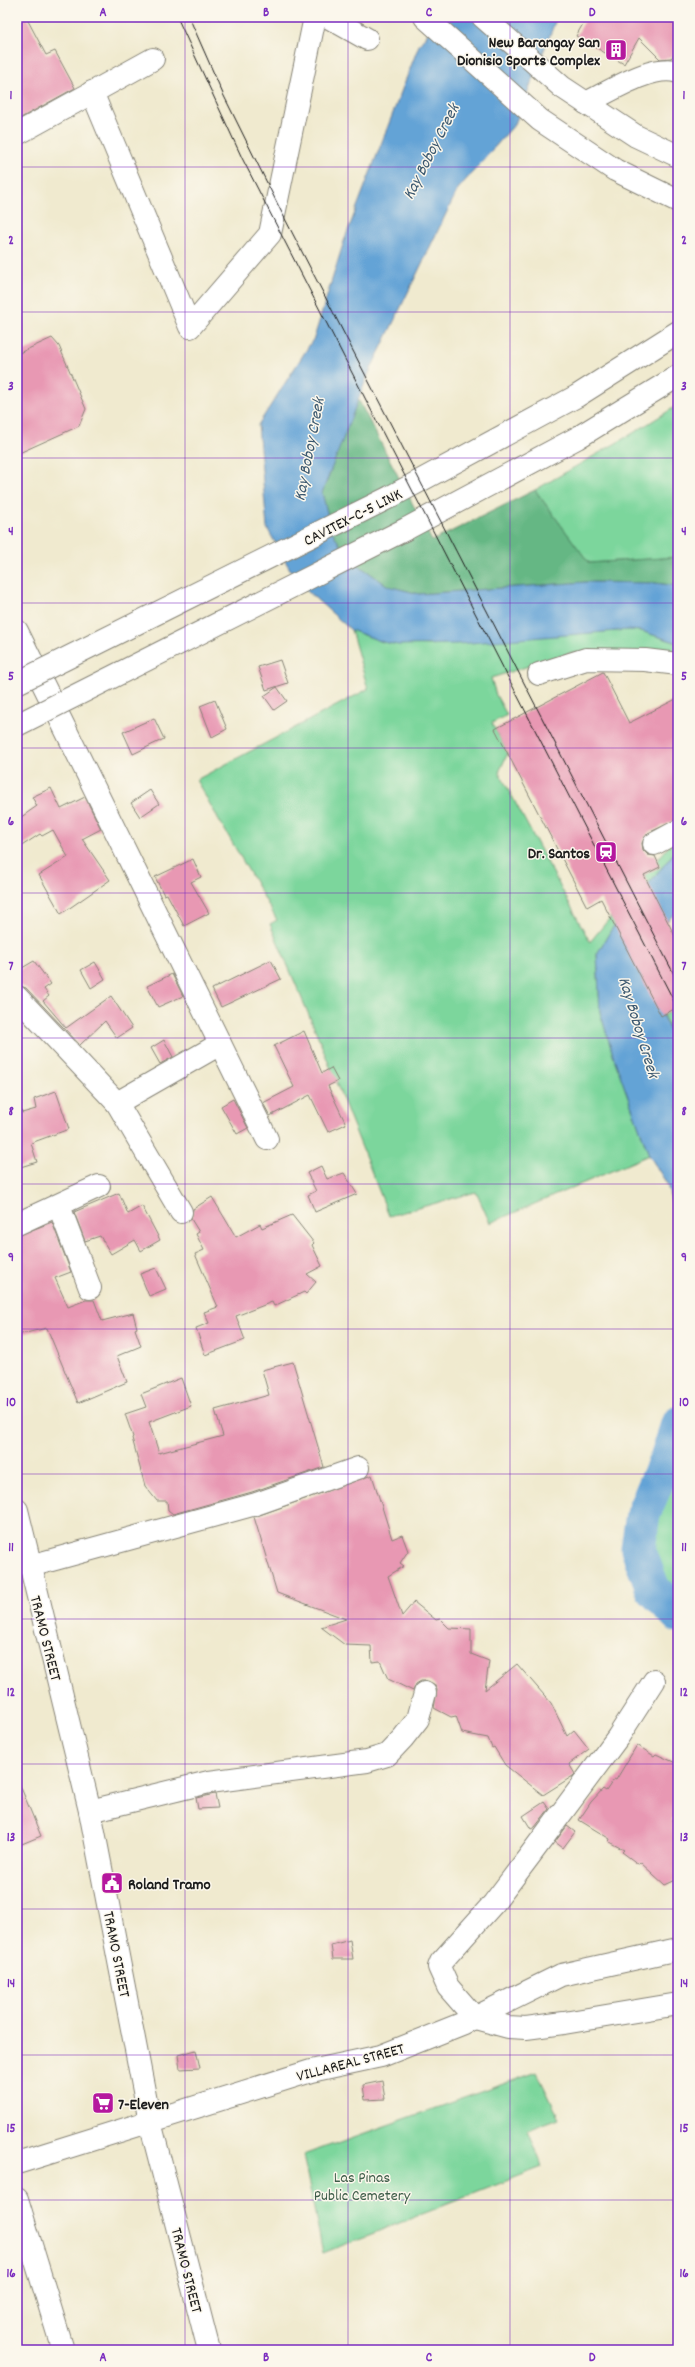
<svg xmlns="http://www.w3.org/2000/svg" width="695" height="2367" font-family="Dekko,sans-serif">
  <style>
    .green { fill: #7cd69c; stroke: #4c795c }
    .forest { fill: #65b784; stroke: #406a50 }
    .water { fill: #64a3d6; stroke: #406079 }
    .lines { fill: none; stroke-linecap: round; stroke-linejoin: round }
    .river { stroke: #64a3d6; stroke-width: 35 }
    .building { fill: #e898b3 }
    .minor-casing { stroke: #868376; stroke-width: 24 }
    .major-casing { stroke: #868376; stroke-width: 24 }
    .highway-casing { stroke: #868376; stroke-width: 24 }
    .minor { stroke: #fff; stroke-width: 22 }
    .major { stroke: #fff; stroke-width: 22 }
    .highway { stroke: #fff; stroke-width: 22 }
    .tram { stroke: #1c1c1c; stroke-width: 1 }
    .highway-bridge-casing { stroke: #868376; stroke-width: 24; stroke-linecap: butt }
    .highway-bridge { stroke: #fff; stroke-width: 22 }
    .grid { fill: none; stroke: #7b2cbf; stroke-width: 1; stroke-opacity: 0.55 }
    .labels { text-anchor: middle; stroke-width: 3; stroke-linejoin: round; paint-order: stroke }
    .poi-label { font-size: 16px; font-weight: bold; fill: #1c1c1c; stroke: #fbf7ec; text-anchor: end }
    .street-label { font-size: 16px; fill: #1c1c1c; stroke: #fbf7ec }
    .park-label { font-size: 16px; fill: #3e5d49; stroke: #fbf7ec }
    .water-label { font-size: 17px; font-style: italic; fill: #3c5970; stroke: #fbf7ec }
    .neatline { fill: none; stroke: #7b2cbf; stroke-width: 1.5 }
    .grid-label { font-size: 13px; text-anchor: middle; font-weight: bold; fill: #7b2cbf }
  </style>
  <rect width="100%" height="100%" fill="#fbf7ec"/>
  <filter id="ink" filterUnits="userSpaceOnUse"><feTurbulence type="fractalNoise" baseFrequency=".025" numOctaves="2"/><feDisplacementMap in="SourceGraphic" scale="8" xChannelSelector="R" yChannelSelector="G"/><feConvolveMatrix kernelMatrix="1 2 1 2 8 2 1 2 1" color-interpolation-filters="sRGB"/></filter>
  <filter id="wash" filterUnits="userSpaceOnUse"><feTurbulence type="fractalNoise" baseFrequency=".012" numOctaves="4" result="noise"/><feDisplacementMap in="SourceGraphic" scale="16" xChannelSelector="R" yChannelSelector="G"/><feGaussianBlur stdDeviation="0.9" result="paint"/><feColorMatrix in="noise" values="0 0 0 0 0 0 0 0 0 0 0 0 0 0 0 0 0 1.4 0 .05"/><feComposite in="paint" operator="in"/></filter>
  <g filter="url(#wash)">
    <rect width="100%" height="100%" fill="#f0eacf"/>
    <g class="green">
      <polygon points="678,405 678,557 589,563 535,490 630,435"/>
      <polygon points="351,630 383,642 428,645 628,630 641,631 678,643 678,654 570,653 491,678 496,695 507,715 492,723 508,753 499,772 590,942 678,835 678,848 611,930 597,954 600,1012 614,1058 649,1155 490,1223 476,1192 389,1216 317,1034 270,924 277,920 196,780 368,689"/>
      <polygon points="672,1010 678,1023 678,1048 663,1015"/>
      <path d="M678 1460V1593C672 1588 665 1582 661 1575 638 1541 666 1493 678 1460Z"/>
      <polygon points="537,2072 559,2118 527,2130 542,2167 323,2253 303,2155"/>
    </g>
    <polygon class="forest" points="358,399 432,541 535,490 589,563 678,557 678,586 655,583 586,582 419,594 388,586 347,557 332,531 322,493"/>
    <g class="water">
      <polygon points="440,17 557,17 515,124 458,189 367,377 322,493 332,531 347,557 388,586 419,594 586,582 655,583 678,586 678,643 641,631 628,630 458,644 398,645 383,642 351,630 297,582 267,528 258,425 314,338 344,241 419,45"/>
      <polygon points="678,848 678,911 665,923 651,992 678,1048 678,1227 667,1184 649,1155 614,1058 600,1012 597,954 611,930"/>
    </g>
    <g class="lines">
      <polyline class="river" points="678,1424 668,1455 643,1514 638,1549 653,1589 678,1615"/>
    </g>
    <g id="blocks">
      <g class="building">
        <polygon points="17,17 26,17 46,55 55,51 75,88 17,120"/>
        <polygon points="587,17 678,17 678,50 671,58 660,59 639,38 624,64 576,36"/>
        <polygon points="52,338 59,346 86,409 79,426 17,454 17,354"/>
        <polygon points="280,660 288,683 266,690 258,667"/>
        <polygon points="603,672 629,723 678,698 678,819 648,833 642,843 643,850 648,855 655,856 660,867 644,875 678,942 678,1007 661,1016 601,899 587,907 495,729"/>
        <polygon points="277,687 287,701 274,710 264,696"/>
        <polygon points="215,700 227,729 212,737 200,706"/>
        <polygon points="154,718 164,739 133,754 123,732"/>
        <polygon points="51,788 61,809 85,797 101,829 82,839 110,880 61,914 39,875 68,857 53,830 42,836 40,834 17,849 17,820 37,806 32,797"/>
        <polygon points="150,790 159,804 140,817 131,803"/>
        <polygon points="193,859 201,877 191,882 209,913 184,926 167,894 164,895 155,877"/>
        <polygon points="271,960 281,979 221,1007 212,989"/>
        <polygon points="34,961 51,984 44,989 49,996 43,1001 66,1028 111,996 132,1028 117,1038 105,1021 80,1045 26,988 17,985 17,971"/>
        <polygon points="95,962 105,979 91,988 81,970"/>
        <polygon points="172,974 183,996 158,1007 147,986"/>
        <polygon points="304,1031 322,1073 331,1068 338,1081 328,1086 346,1124 328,1132 310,1095 270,1116 263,1103 294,1087 274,1046"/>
        <polygon points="164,1040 173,1057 160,1064 151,1048"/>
        <polygon points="56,1091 69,1129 31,1143 37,1162 17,1168 17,1111 21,1110 22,1113 36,1109 34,1099"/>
        <polygon points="233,1099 248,1128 237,1134 221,1106"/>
        <polygon points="321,1166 327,1179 344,1173 357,1194 315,1212 308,1195 316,1191 307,1173"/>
        <polygon points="119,1193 128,1214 142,1206 160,1240 141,1251 135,1240 111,1254 100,1236 85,1241 74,1212"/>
        <polygon points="212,1197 236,1237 260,1224 262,1228 292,1215 314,1243 312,1245 322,1266 307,1274 316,1282 306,1294 304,1292 274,1306 272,1302 236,1316 245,1340 205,1355 196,1328 209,1323 204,1312 218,1307 195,1254 204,1250 196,1234 199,1232 191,1219 193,1209"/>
        <polygon points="52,1222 71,1272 55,1278 68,1307 86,1300 94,1300 102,1321 133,1313 137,1328 135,1329 141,1346 117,1356 127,1382 78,1403 47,1328 17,1335 17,1236"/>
        <polygon points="156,1268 166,1289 149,1296 140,1274"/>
        <polygon points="293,1362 324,1467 252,1492 173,1514 168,1510 167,1501 157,1501 145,1486 132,1438 133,1437 125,1414 146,1407 141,1394 181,1378 191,1406 149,1422 159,1453 223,1436 215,1410 269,1395 262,1370"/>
        <polygon points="372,1475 392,1539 402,1535 408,1551 400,1563 404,1566 388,1576 402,1616 414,1602 436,1620 440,1619 449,1628 471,1629 471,1654 489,1661 485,1690 517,1664 551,1703 567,1736 574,1730 589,1749 569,1764 575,1774 573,1776 543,1795 505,1765 494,1747 492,1748 488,1738 462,1733 456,1716 451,1717 434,1708 437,1690 434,1684 428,1681 421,1681 416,1684 413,1691 388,1679 380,1661 372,1662 371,1646 345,1645 321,1627 346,1619 277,1593 254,1517"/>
        <polygon points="637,1745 654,1756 656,1754 678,1764 678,1812 672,1820 678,1824 678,1879 665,1885 641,1863 638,1864 622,1852 624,1850 609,1842 610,1839 579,1820 591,1802 603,1789 606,1791 614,1779 616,1780"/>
        <polygon points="17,1778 41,1836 17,1846"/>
        <polygon points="215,1794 218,1808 198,1809 196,1798"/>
        <polygon points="544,1802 549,1809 535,1827 531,1829 523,1816"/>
        <polygon points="567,1826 575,1832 563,1848 555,1842"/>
        <polygon points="350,1940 353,1959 333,1959 331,1945"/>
        <polygon points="196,2050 200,2068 180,2069 178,2055"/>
        <polygon points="382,2081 385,2099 365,2100 363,2085"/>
      </g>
    </g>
  </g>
  <g filter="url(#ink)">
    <use href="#blocks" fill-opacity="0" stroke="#868376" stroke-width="1"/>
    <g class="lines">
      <g class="minor-casing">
        <g id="minor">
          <polyline points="328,17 367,39"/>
          <polyline points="92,92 190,327 270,234 315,17"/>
          <path d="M586 103C609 92 653 63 678 72"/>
          <polyline points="17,134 153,59"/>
          <polyline points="17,631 267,1139"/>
          <polyline points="539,674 586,659 645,660 678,664"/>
          <polyline points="654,844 678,831"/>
          <polyline points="17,997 117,1103 181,1212"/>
          <polyline points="117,1103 220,1044"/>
          <polyline points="59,1206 90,1288"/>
          <polyline points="17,1224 99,1186"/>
          <polyline points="17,1510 90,1811 150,2122 209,2350"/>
          <polyline points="30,1566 256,1504 358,1468"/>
          <polyline points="654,1681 618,1737 531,1854 494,1903 441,1962 439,1967 448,1987 475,2018 508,2027 526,2028 564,2023 678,2004"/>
          <polyline points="90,1811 209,1782 367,1761 387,1755 403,1738 418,1719 425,1693"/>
          <polyline points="17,2163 311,2071 381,2056 464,2023 561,1975 678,1949"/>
          <polyline points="17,2199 63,2350"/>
        </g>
      </g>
      <g class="major-casing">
        <g id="major">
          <polyline points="425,17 540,120 615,170 678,201"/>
          <polyline points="483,17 562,87 636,136 678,156"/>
        </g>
      </g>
      <g class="highway-casing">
        <g id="highway">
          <polyline points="390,497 577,396 678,332"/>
          <polyline points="406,529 577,438 678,376"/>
        </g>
      </g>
      <use href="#minor" class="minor"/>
      <use href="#major" class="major"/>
      <use href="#highway" class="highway"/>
      <g class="tram">
        <polyline points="177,17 242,158 678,1009"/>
        <polyline points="189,17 223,94 281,211 678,982"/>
      </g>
      <g class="highway-bridge-casing">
        <g id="highway-bridge">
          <polyline points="17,683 390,497"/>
          <polyline points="17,725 406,529"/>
        </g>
      </g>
      <use href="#highway-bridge" class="highway-bridge"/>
    </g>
  </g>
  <path class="grid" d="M185 17V2350M348 17V2350M510 17V2350M17 167H678M17 312H678M17 458H678M17 603H678M17 748H678M17 893H678M17 1038H678M17 1184H678M17 1329H678M17 1474H678M17 1619H678M17 1764H678M17 1909H678M17 2055H678M17 2200H678"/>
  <defs>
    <g id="building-square" transform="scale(1.15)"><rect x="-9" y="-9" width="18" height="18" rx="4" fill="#b5179e" stroke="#fbf7ec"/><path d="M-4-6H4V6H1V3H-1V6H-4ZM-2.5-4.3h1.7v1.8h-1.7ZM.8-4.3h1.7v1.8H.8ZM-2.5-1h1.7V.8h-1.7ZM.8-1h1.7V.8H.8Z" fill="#fff"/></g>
    <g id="station-square" transform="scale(1.15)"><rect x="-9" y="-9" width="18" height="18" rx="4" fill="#b5179e" stroke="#fbf7ec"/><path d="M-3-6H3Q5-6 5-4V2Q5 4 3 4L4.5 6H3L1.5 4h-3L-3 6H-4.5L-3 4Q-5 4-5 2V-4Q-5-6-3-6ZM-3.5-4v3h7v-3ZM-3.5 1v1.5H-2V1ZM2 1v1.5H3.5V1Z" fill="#fff"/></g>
    <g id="civic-square" transform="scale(1.15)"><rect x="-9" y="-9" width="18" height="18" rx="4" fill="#b5179e" stroke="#fbf7ec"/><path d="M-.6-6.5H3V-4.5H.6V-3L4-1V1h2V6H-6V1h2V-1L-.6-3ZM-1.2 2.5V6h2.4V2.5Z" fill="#fff"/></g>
    <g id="supermarket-square" transform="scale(1.15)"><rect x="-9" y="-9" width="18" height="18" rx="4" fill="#b5179e" stroke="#fbf7ec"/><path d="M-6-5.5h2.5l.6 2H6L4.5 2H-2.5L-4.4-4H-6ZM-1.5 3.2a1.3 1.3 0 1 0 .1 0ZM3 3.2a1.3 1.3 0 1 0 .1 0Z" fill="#fff"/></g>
  </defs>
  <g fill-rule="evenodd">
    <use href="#building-square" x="616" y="50"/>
    <use href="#station-square" x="606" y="852"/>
    <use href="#civic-square" x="112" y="1883"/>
    <use href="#supermarket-square" x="103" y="2103"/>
  </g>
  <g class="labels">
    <g class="poi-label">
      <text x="600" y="47">New Barangay San<tspan x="600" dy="18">Dionisio Sports Complex</tspan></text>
      <text x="590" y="858">Dr. Santos</text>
      <text x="128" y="1889" text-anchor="start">Roland Tramo</text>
      <text x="118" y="2109" text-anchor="start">7-Eleven</text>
    </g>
    <g class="street-label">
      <text transform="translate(352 516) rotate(-27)" y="6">CAVITEX–C-5 LINK</text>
      <text transform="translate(47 1638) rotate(76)" y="6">TRAMO STREET</text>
      <text transform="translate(118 1954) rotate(79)" y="6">TRAMO STREET</text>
      <text transform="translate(350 2061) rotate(-15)" y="6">VILLAREAL STREET</text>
      <text transform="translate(188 2270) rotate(76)" y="6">TRAMO STREET</text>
    </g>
    <g class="park-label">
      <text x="362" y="2182">Las Pinas<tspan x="362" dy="18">Public Cemetery</tspan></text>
    </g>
    <g class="water-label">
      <text transform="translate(430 151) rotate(-63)" y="6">Kay Boboy Creek</text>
      <text transform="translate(308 449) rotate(-79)" y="6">Kay Boboy Creek</text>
      <text transform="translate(640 1027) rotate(73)" y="6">Kay Boboy Creek</text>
    </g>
  </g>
  <rect width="695" height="2367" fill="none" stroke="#fbf7ec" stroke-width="44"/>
  <rect x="22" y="22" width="651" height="2323" class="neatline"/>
  <g class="grid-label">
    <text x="103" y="16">A</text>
    <text x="266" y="16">B</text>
    <text x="429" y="16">C</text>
    <text x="592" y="16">D</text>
    <text x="11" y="99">1</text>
    <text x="684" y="99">1</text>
    <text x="11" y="244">2</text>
    <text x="684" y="244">2</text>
    <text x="11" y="390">3</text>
    <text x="684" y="390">3</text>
    <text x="11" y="535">4</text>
    <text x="684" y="535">4</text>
    <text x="11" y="680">5</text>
    <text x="684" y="680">5</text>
    <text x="11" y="825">6</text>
    <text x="684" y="825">6</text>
    <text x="11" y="970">7</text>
    <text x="684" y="970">7</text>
    <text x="11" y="1115">8</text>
    <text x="684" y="1115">8</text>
    <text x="11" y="1261">9</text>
    <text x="684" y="1261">9</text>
    <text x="11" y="1406">10</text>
    <text x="684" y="1406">10</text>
    <text x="11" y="1551">11</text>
    <text x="684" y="1551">11</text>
    <text x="11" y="1696">12</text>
    <text x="684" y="1696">12</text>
    <text x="11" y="1841">13</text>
    <text x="684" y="1841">13</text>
    <text x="11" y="1987">14</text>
    <text x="684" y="1987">14</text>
    <text x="11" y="2132">15</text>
    <text x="684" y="2132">15</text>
    <text x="11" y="2277">16</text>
    <text x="684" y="2277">16</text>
    <text x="103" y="2361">A</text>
    <text x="266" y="2361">B</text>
    <text x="429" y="2361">C</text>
    <text x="592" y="2361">D</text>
  </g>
</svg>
